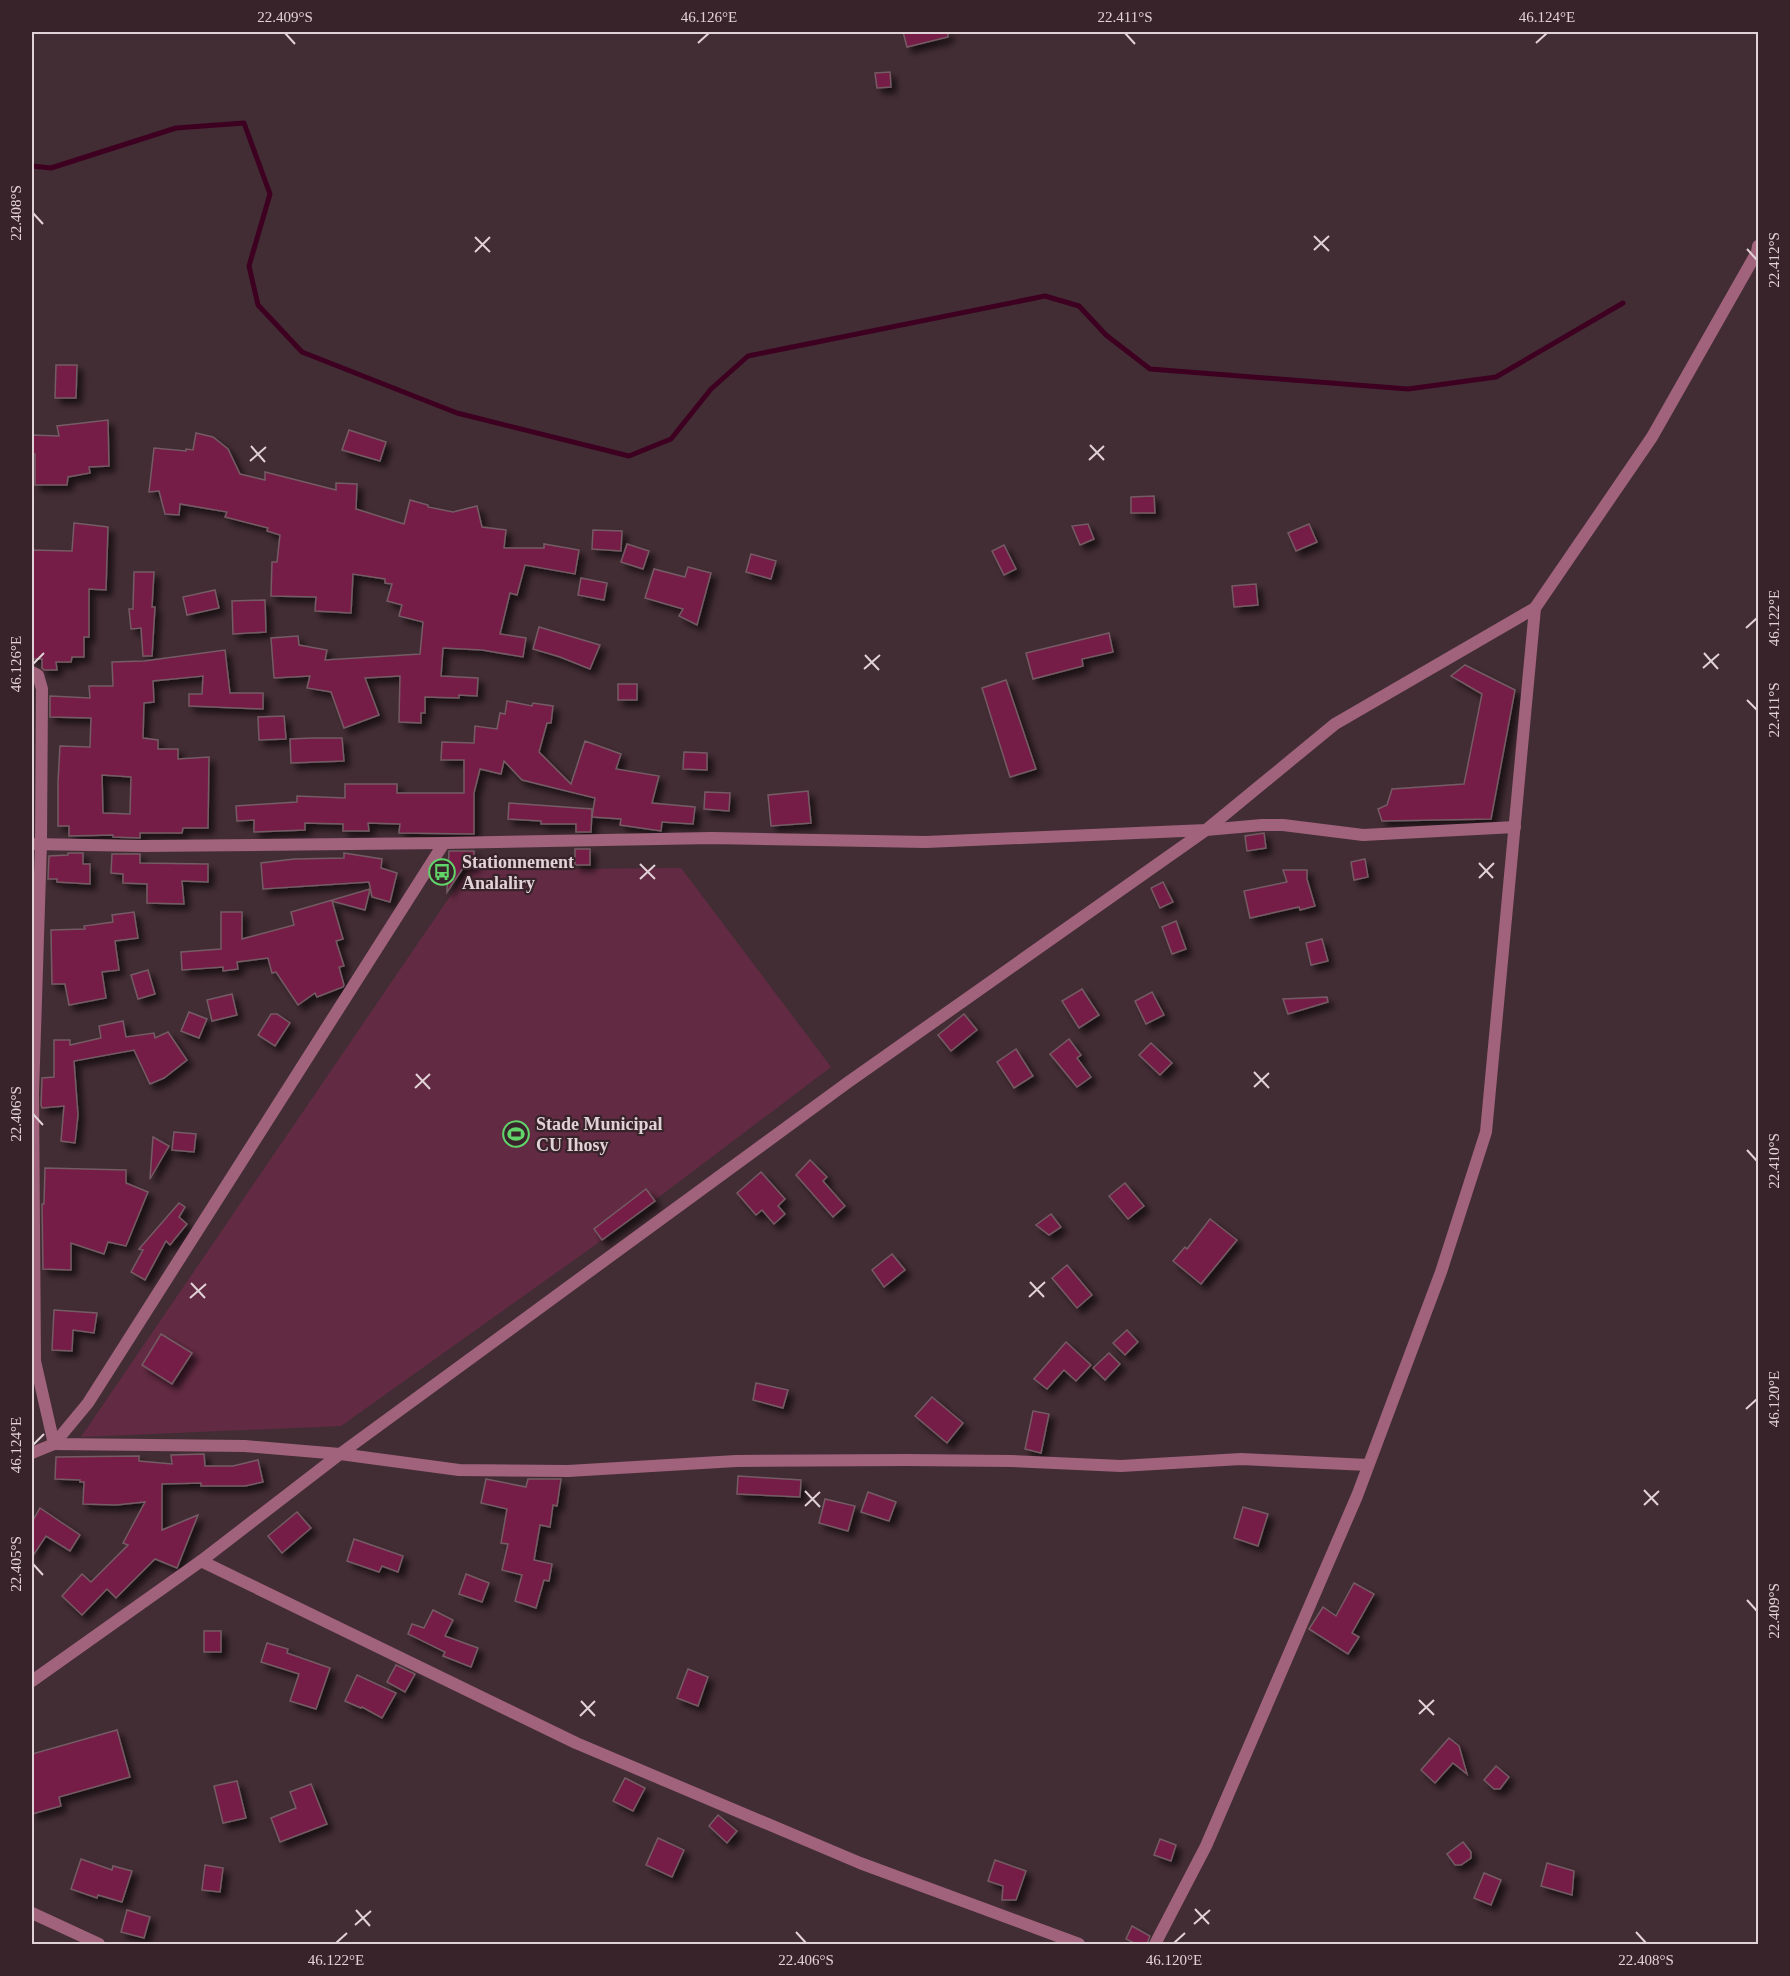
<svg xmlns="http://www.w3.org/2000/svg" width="1790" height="1976" font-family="Georgia,serif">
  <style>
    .green { fill: #632b43 }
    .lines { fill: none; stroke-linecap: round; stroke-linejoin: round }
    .stream { stroke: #3e0020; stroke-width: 5 }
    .building { fill: #741d47; stroke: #745b64; stroke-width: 1.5; fill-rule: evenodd; filter: url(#shadow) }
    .minor { stroke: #a0637b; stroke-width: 12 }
    .ticks { fill: none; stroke: #e1d2d7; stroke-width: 2 }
    .labels { text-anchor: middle; stroke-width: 4.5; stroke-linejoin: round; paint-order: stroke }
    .poi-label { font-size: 18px; font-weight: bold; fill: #e1d2d7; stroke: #39232b; text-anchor: start }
    .neatline { fill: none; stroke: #e1d2d7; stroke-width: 2 }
    .ticks-label { font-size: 15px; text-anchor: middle; fill: #e1d2d7 }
  </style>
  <defs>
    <filter id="shadow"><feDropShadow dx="5.5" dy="5.5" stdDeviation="3" flood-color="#0009"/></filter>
  </defs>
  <rect width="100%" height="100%" fill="#432d35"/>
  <polygon class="green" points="681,868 831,1067 602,1240 341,1426 81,1437 468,870"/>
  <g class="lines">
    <polyline class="stream" points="32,166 51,168 176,128 244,123 270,194 249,266 258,305 302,352 457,413 629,456 671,439 711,389 748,356 1045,296 1079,306 1106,335 1150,369 1408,389 1496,377 1623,303"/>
  </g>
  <g class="building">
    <polygon points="903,32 948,32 948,37 907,47"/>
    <polygon points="890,72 891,87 877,88 875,73"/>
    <polygon points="56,365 77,365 76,398 55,398"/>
    <polygon points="108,420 109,466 89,467 90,473 68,477 67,485 35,485 35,454 32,454 32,435 59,436 57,426"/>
    <polygon points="349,430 386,442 380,461 342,450"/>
    <polygon points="196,433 213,437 228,449 240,474 265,480 265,472 336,490 336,483 357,484 356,509 404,524 410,500 428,505 428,507 453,512 477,506 482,527 506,530 504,548 544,548 544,544 579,550 575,574 525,565 517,595 510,593 500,634 526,638 523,657 482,650 443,648 441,676 478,678 477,696 459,695 459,698 425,697 425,713 421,713 421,723 399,722 400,676 365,678 379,715 344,728 331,692 307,688 310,676 274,678 271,638 298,636 299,645 327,650 325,660 420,654 423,622 399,616 402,605 387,601 392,584 385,583 385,579 353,574 351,613 315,611 316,597 271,596 272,562 277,562 280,535 267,531 268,528 225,517 227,512 180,504 179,515 165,514 159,491 149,492 154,448 186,451 186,449 193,450"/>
    <polygon points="1154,496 1155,513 1131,513 1131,497"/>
    <polygon points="74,523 108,527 106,590 89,589 89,637 84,637 84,657 72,657 71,662 56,662 57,670 44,670 42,668 42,659 32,659 32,550 72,551"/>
    <polygon points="1088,524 1094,539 1080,545 1072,526"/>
    <polygon points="1309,524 1317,542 1296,551 1288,533"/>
    <polygon points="593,530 622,531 621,551 592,549"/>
    <polygon points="627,544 649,551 643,569 621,562"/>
    <polygon points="1004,545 1016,569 1004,575 992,551"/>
    <polygon points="751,554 776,561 771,579 746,572"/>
    <polygon points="688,567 711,573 697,625 679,616 683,609 645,598 654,569 685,577"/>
    <polygon points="134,572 154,572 152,607 155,607 152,656 143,656 141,628 131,629 129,609 133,609"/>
    <polygon points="581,578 607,583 604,600 578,595"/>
    <polygon points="1256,584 1258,605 1234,607 1232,586"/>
    <polygon points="215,590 219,608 187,615 183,597"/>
    <polygon points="265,600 266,632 233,634 232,601"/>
    <polygon points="539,627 600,645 590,669 560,657 533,649"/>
    <polygon points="1109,633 1113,652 1082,659 1083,666 1033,679 1026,653"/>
    <path d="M225 650 230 693H263V709L189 706V694H202L203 676 153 681 154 702 144 703 143 738 158 740V749H178V759L209 757 208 828H183L182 833H140V838L113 837V835L69 836V826H58V782L60 746 90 747 91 718 50 717V696L90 698 89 686H113L112 662 144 661ZM102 775 131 777 130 814 103 813Z"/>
    <polygon points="1465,665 1515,690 1491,819 1382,821 1378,809 1387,805 1392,789 1464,784 1482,694 1451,676"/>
    <polygon points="1006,680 1036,769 1010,777 982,688"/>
    <rect x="618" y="684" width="19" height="16"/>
    <polygon points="507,701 532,706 533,703 553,706 551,723 547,723 539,752 571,784 585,741 621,754 616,769 659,776 652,803 695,807 693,824 662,822 661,831 620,825 621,819 592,817 595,798 522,780 504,761 501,774 480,769 474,793 474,834 399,833 400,824 368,823 369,831 343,831 343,824 305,823 305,830 254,832 254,820 237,821 236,806 297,802 297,796 345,798 345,784 397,784 397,793 464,793 464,760 441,760 442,742 474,743 475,726 497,729 500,713 505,714"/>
    <polygon points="284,716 286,739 259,740 258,717"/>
    <polygon points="313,738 342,738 344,761 291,763 290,739"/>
    <polygon points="684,752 707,753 707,770 683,769"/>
    <polygon points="808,791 811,823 771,826 768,795"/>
    <polygon points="705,792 730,793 729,811 704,809"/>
    <polygon points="509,803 592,809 591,832 576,832 576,824 541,824 541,821 508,819"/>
    <polygon points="1264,833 1266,848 1247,851 1245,836"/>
    <rect x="575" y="849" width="15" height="16"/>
    <polygon points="449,851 474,851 474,866 463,868 447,892"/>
    <polygon points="68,853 83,853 83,864 90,864 90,884 57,882 57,879 48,879 49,856 68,855"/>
    <polygon points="344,853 382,859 381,868 397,873 390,902 372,897 369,882 263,889 261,863 294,859 344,858"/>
    <polygon points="112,854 140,854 140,863 208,864 208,882 182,881 184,904 147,903 147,884 123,883 123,874 111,873"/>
    <polygon points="1365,859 1368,877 1354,880 1351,862"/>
    <polygon points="1283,870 1307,870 1307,879 1315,906 1300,910 1299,907 1250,918 1244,891 1287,882"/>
    <polygon points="1163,882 1173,902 1160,908 1151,888"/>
    <polygon points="370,889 365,910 332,901 343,939 336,941 344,966 339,967 344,985 343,987 317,997 315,993 298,1005 276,972 272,973 268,958 237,962 238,969 223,971 223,967 182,970 181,952 221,949 221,912 242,912 242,939 294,925 291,912"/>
    <polygon points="134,912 138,938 115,941 119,970 102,972 106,998 69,1005 65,984 52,984 51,930 85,929 84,926 113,922 112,915"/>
    <polygon points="1176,921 1186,949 1172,954 1162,927"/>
    <polygon points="1322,939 1328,961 1311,965 1306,943"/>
    <polygon points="148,970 155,994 138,999 131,975"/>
    <polygon points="1082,989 1099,1015 1079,1028 1062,1001"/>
    <polygon points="1152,992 1164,1015 1146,1024 1135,1001"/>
    <polygon points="232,994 237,1015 212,1021 207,1000"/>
    <polygon points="1327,997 1328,1002 1288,1014 1283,999"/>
    <polygon points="189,1012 207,1019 199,1038 181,1031"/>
    <polygon points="271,1014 277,1014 290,1023 275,1046 258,1035"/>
    <polygon points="964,1014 977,1030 951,1051 938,1035"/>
    <polygon points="123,1021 126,1037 154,1033 155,1038 168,1032 187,1060 164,1078 150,1084 134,1050 74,1061 78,1115 75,1143 61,1141 64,1106 42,1108 41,1105 42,1078 54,1077 54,1040 70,1040 70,1045 101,1038 99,1026"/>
    <polygon points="1069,1039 1081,1055 1077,1058 1091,1077 1077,1087 1050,1054"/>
    <polygon points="1151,1043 1172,1063 1160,1075 1139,1055"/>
    <polygon points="1016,1049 1033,1076 1014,1088 997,1062"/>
    <polygon points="174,1132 196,1134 194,1152 172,1150"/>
    <polygon points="153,1137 169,1146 150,1179"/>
    <polygon points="810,1160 827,1177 823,1181 845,1206 833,1217 796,1175"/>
    <polygon points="45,1168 126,1170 126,1183 148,1192 126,1246 108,1242 104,1254 71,1243 71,1270 43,1269 42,1204 44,1204"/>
    <polygon points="761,1172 785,1199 778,1206 785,1214 774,1224 762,1210 756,1215 737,1193"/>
    <polygon points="1125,1183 1144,1206 1128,1219 1109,1196"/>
    <polygon points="646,1189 655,1201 602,1240 594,1229"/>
    <polygon points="179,1203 185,1207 179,1217 187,1224 170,1245 166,1241 145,1280 131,1272 143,1250 139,1249"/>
    <polygon points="1051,1214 1061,1227 1049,1235 1036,1225"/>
    <polygon points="1210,1219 1237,1240 1201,1284 1173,1261 1185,1247 1187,1249"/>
    <polygon points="892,1254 905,1270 884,1287 872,1270"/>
    <polygon points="1067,1265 1092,1295 1077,1308 1052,1278"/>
    <polygon points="54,1310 97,1313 94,1333 73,1330 72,1351 52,1350"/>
    <polygon points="1127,1330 1138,1342 1125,1355 1113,1343"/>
    <polygon points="161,1334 192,1353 172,1384 142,1365"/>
    <polygon points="1066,1342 1091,1365 1076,1381 1064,1370 1047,1389 1034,1379"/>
    <polygon points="1109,1353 1120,1364 1105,1380 1093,1368"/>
    <polygon points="756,1383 788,1390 783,1408 753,1400"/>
    <polygon points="932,1397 963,1423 947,1443 915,1416"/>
    <polygon points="1033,1411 1049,1414 1041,1453 1025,1449"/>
    <polygon points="204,1454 205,1466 233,1466 258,1460 263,1482 245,1486 201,1486 201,1483 162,1484 162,1530 198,1515 177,1568 155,1559 116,1598 107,1589 82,1615 62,1596 82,1574 91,1582 128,1545 123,1543 145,1502 116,1505 83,1504 84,1482 80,1482 80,1480 55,1479 56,1457 139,1456 139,1461 172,1464 171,1455"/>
    <polygon points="738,1476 801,1480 800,1497 737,1494"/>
    <polygon points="486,1479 526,1487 528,1479 561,1479 557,1506 553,1505 550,1527 540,1525 534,1560 552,1564 549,1581 544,1580 536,1608 515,1601 522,1575 502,1570 508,1544 501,1543 507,1509 481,1503"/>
    <polygon points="868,1492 896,1502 889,1521 861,1512"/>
    <polygon points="825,1499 855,1506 848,1531 819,1523"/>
    <polygon points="1243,1507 1268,1514 1258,1546 1234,1538"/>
    <polygon points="40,1508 80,1535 70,1551 46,1536 32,1557 32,1522"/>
    <polygon points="297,1512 311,1528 282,1553 268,1536"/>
    <polygon points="354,1539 403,1556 398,1572 382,1566 379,1572 347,1561"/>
    <polygon points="466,1574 489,1583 482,1602 459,1594"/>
    <polygon points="1354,1583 1374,1594 1352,1633 1359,1637 1348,1654 1309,1629 1323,1607 1336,1616"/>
    <polygon points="433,1610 453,1620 445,1636 478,1648 471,1667 443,1656 445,1652 408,1634 412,1624 424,1628"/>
    <rect x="204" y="1631" width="17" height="21"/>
    <polygon points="267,1643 288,1649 287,1653 330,1668 316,1709 290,1701 299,1674 261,1662"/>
    <polygon points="396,1665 415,1674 405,1692 387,1682"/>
    <polygon points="688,1669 708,1677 698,1706 677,1698"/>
    <polygon points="357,1675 396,1693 382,1718 362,1707 361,1708 345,1701"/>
    <polygon points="117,1730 130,1777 59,1797 61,1806 32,1814 32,1754"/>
    <polygon points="1449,1738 1459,1746 1467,1774 1453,1763 1435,1783 1421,1770"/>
    <polygon points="1496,1766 1509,1777 1500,1789 1494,1789 1484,1780"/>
    <polygon points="625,1778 645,1788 633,1811 613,1801"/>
    <polygon points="237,1781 246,1818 223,1823 214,1786"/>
    <polygon points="311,1784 327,1824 280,1842 271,1818 296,1808 290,1792"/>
    <polygon points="718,1815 737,1831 727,1843 709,1826"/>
    <polygon points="658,1838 684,1850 672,1877 646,1865"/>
    <polygon points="1160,1839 1176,1845 1171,1861 1154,1855"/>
    <polygon points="1463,1842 1471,1852 1471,1858 1461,1865 1455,1865 1447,1854"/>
    <polygon points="81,1859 112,1870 113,1866 132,1871 122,1902 98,1895 97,1898 71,1889"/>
    <polygon points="995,1860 1026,1871 1016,1900 1002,1900 1003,1886 988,1881"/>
    <polygon points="1547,1863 1574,1871 1572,1895 1541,1886"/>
    <polygon points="205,1865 223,1868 220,1892 202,1890"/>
    <polygon points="1484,1873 1501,1880 1491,1905 1474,1898"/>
    <polygon points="127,1910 150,1917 144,1938 121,1932"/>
    <polygon points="1132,1926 1150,1936 1147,1944 1136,1944 1126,1939"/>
  </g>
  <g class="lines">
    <g class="minor">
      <polyline points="32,672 38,675 42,689 41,843 33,1093 35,1361 54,1444 245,1446 340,1454 459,1470 568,1471 736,1461 907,1460 1011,1461 1121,1466 1241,1459 1368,1465"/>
      <polyline points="32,844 144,846 444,843 712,838 926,842 1206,830 1262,825 1283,825 1363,835 1515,827"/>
      <polyline points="32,1453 54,1444 88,1403 444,843"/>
      <polyline points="201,1561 576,1743 860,1863 1079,1944"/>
      <polyline points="32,1681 201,1561 340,1454 847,1083 1206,830 1335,724 1535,608 1652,437 1757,252 1758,246"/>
      <polyline points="32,1913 99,1944"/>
      <polyline points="1155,1944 1206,1846 1357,1496 1441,1272 1486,1132 1535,608"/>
    </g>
  </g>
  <path class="ticks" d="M285 33 295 44M1125 33 1135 44M698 43 709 33M1536 43 1547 33M33 213 43 224M1314 236 1329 251M475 237 490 252M1747 249 1757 260M1314 250 1329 236M475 252 490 237M1090 445 1104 460M251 446 265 462M1089 460 1104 446M250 461 266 447M1746 628 1757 618M1704 653 1718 669M865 655 879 670M33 664 44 653M1703 668 1719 654M864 669 880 655M1747 700 1757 710M1479 863 1493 878M640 864 655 879M1479 878 1494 863M640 879 655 865M1254 1072 1269 1088M416 1074 430 1089M1254 1087 1269 1073M415 1088 430 1074M33 1114 43 1125M1747 1150 1757 1161M1030 1282 1044 1297M191 1283 205 1298M1029 1297 1045 1282M190 1298 206 1284M1746 1409 1757 1399M33 1445 44 1434M1644 1490 1658 1505M805 1491 820 1507M1644 1505 1659 1491M805 1506 820 1492M33 1564 43 1575M1747 1600 1757 1611M1419 1700 1434 1715M581 1701 595 1716M1419 1714 1434 1700M580 1716 595 1701M1195 1909 1209 1924M356 1910 370 1926M1194 1924 1210 1910M355 1925 371 1911M796 1932 806 1943M1636 1932 1646 1943M336 1943 347 1933M1174 1943 1185 1933"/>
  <defs>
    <g id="bus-ring" transform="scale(1.35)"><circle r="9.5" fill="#39232b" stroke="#61d46a" stroke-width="1.5"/><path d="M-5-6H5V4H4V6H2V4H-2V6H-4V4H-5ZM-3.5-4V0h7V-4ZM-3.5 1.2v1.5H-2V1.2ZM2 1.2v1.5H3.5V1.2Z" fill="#61d46a"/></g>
    <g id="stadium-ring" transform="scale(1.35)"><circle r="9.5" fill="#39232b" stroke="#61d46a" stroke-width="1.5"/><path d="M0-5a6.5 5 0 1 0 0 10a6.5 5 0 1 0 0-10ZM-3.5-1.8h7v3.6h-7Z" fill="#61d46a"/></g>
  </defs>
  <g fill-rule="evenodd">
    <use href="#bus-ring" x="442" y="872"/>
    <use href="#stadium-ring" x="516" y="1134"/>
  </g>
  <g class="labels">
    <g class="poi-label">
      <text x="462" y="868">Stationnement<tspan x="462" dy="21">Analaliry</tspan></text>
      <text x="536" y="1130">Stade Municipal<tspan x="536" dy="21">CU Ihosy</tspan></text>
    </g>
  </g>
  <rect width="1790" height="1976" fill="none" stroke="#39232b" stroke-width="66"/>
  <rect x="33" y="33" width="1724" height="1910" class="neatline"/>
  <g class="ticks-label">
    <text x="285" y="22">22.409°S</text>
    <text x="709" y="22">46.126°E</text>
    <text x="1125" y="22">22.411°S</text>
    <text x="1547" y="22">46.124°E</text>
    <text transform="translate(16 213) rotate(-90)" y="5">22.408°S</text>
    <text transform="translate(1774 260) rotate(-90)" y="5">22.412°S</text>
    <text transform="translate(1774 618) rotate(-90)" y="5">46.122°E</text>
    <text transform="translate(16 664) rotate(-90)" y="5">46.126°E</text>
    <text transform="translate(1774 710) rotate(-90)" y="5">22.411°S</text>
    <text transform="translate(16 1114) rotate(-90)" y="5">22.406°S</text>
    <text transform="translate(1774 1161) rotate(-90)" y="5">22.410°S</text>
    <text transform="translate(1774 1399) rotate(-90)" y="5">46.120°E</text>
    <text transform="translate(16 1445) rotate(-90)" y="5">46.124°E</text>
    <text transform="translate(16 1564) rotate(-90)" y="5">22.405°S</text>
    <text transform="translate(1774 1611) rotate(-90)" y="5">22.409°S</text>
    <text x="336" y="1965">46.122°E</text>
    <text x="806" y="1965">22.406°S</text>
    <text x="1174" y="1965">46.120°E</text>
    <text x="1646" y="1965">22.408°S</text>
  </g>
</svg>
